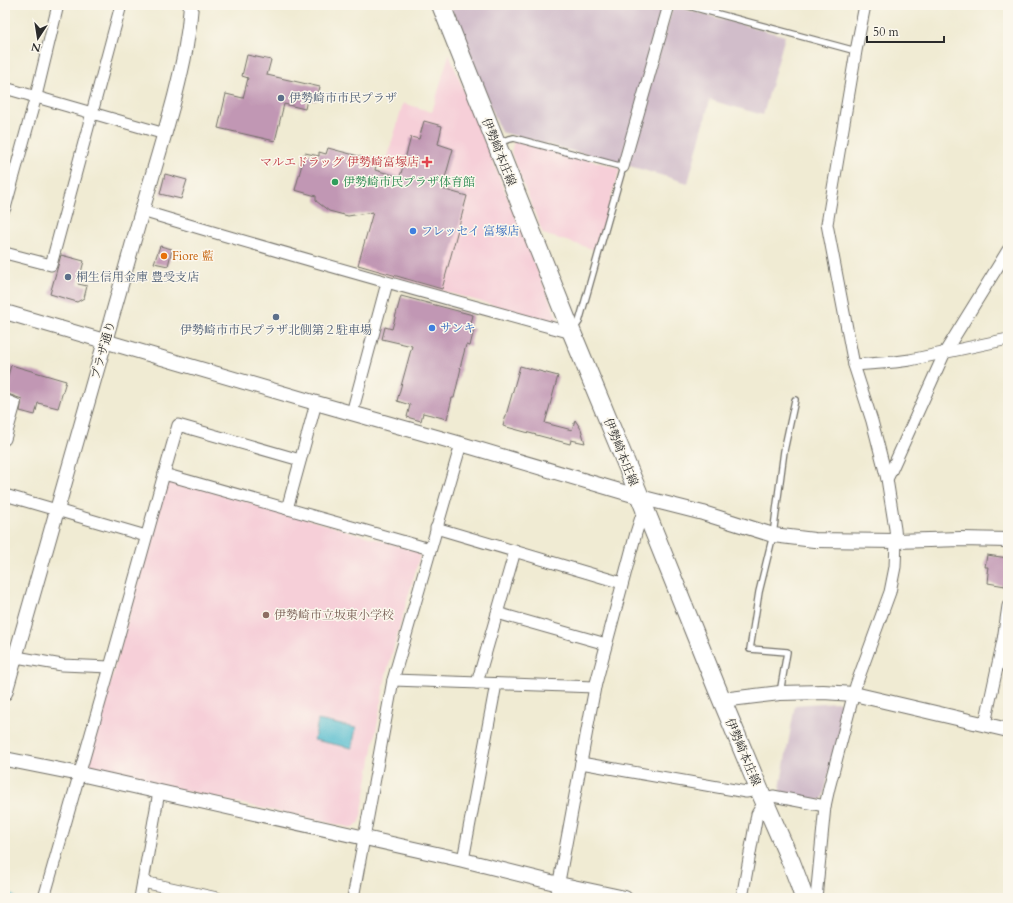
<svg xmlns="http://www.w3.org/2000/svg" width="1013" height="903" font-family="Cardo,'Noto Serif JP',serif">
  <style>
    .built { fill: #f6cfd8 }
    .industrial { fill: #d1bdca }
    .water { fill: #52bbce; stroke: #3e737c }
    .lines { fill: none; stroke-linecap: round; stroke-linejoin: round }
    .stream { stroke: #52bbce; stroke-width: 3 }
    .building { fill: #c197b4 }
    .service-casing { stroke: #706e66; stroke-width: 8 }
    .minor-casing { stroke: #706e66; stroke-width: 13 }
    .tertiary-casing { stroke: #706e66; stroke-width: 16 }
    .primary-casing { stroke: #706e66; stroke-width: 20 }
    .service { stroke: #fff; stroke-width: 5.5 }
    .minor { stroke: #fff; stroke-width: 11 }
    .tertiary { stroke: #fff; stroke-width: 14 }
    .primary { stroke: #fff; stroke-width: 18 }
    .service-dot { fill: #5c6f8a; stroke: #fbf7ec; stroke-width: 1.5 }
    .health-dot { fill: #e0444e; stroke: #fbf7ec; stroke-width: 1.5 }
    .leisure-dot { fill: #2e9e5b; stroke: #fbf7ec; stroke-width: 1.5 }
    .shop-dot { fill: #3f7fe0; stroke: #fbf7ec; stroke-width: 1.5 }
    .food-dot { fill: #e8710a; stroke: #fbf7ec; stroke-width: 1.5 }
    .education-dot { fill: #8d6e63; stroke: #fbf7ec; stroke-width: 1.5 }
    .labels { text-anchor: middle; stroke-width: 3; stroke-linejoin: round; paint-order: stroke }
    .service-label { font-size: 12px; fill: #4e5e75; stroke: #fbf7ec; text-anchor: start }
    .street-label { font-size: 12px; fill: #2b2b2b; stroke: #fbf7ec }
    .health-label { font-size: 12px; fill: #be3a42; stroke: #fbf7ec; text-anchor: end }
    .leisure-label { font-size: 12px; fill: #27864d; stroke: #fbf7ec; text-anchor: start }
    .shop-label { font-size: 12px; fill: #366cbe; stroke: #fbf7ec; text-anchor: start }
    .food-label { font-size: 12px; fill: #c56008; stroke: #fbf7ec; text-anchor: start }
    .education-label { font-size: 12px; fill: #785e54; stroke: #fbf7ec; text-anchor: start }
  </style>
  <rect width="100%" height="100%" fill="#fbf7ec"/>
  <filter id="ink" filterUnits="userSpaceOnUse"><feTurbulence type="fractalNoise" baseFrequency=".025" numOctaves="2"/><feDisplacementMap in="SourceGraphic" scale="8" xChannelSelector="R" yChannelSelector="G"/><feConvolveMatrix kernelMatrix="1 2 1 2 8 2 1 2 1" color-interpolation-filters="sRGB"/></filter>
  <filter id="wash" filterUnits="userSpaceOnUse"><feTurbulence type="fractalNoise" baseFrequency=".012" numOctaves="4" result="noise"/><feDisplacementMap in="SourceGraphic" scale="16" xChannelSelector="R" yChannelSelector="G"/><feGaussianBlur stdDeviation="0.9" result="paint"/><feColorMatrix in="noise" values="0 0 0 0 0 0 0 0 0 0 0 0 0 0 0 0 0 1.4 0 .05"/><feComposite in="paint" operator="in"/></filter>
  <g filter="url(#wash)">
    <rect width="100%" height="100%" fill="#f0ebd3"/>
    <g class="built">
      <polygon points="449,54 558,320 557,323 356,267 403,103 432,112"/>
      <polygon points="514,140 620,168 596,250 543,234 511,153"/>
      <polygon points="170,479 417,551 420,555 386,675 360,822 352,828 92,771 88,765 165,482"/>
    </g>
    <g class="industrial">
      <polygon points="449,5 667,5 621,164 501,132"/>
      <polygon points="673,6 785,36 763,115 710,100 688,183 626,165"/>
      <polygon points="837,702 847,703 823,798 820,800 779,794 795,705"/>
    </g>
    <polygon class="water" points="318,720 356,728 352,748 314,740"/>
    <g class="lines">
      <polyline class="stream" points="5,888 14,898"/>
    </g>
    <g id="blocks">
      <g class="building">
        <polygon points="247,55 271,60 267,75 320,87 316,101 307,99 305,109 284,104 275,141 218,128 226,94 243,98 248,78 242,76"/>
        <polygon points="424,121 442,126 438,144 453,149 442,189 467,196 442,289 358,265 373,212 348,216 329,211 316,201 316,196 295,190 305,153 319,156 319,152 326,154 328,148 377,161 375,170 400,177 411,137 419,139"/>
        <polygon points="165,174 187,180 181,199 160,194"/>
        <polygon points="160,246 172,249 168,266 154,263"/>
        <polygon points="61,255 84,261 78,284 87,286 84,298 77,302 50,294"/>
        <polygon points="401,296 473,315 470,328 474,329 470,346 466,345 460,368 461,368 454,398 452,398 447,419 423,413 421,421 407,417 410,405 397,401 412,346 382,339 385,327 392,329"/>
        <polygon points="11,365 66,381 58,408 38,403 35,415 20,411 22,399 5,393 5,386"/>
        <polygon points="520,366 558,376 545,423 572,430 575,420 581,429 585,443 571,440 570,444 503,426"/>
        <polygon points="987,555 1008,558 1005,586 988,583 989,573 987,573 988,567 985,567"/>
      </g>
    </g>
  </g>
  <g filter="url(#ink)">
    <use href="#blocks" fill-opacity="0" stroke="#706e66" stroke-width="1"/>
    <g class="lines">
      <g class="service-casing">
        <g id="service">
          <polyline points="685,5 856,51"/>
          <polyline points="498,142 514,138 623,167 579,322 574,329"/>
          <polyline points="780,693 787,652 750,649 759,592 773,535 784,451 795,400"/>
        </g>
      </g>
      <g class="minor-casing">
        <g id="minor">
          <polyline points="5,88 165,134"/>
          <polyline points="623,167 669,5"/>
          <polyline points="5,208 36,96 58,5"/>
          <path d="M142 211C285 254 428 294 572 333"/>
          <polyline points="5,253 51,265 121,5"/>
          <polyline points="854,365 895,362 910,360 1008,339"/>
          <polyline points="5,400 15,404 5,439"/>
          <polyline points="352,413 387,283"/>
          <polyline points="164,474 178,425 300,460"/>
          <polyline points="887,479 892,469 945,352 1008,250"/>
          <polyline points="5,495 146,536"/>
          <polyline points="287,509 316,403"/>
          <polyline points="436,528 622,583"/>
          <polyline points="497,613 606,644"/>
          <polyline points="5,655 62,665 110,667"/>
          <polyline points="393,680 595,687"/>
          <polyline points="477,683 515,551"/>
          <polyline points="985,724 1003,640 1008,606"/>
          <polyline points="581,763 746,792 752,791 759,789"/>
          <polyline points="463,860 496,684"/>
          <polyline points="143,882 217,898"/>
          <polyline points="44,898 110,667 164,474 430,549"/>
          <polyline points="140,898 159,792"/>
          <polyline points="353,898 393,680 461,444"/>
          <polyline points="556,898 595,687 636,533 644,508"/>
          <polyline points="742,898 757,814 764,802 769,797 773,796 825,806"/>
          <polyline points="816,898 825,806 829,788 856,685 890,592 895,567 896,541 895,529 887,479 872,421 854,365 827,224 856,51 865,5"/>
        </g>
      </g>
      <g class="tertiary-casing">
        <g id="tertiary">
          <polyline points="5,312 316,403 461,444 640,497 703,513 773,535 814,540 896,541 961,539 1008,540"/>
          <path d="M5 693 142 211C153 173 165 134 175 96 183 64 189 37 191 5"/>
          <polyline points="722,700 780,693 823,692 854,694 1008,730"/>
          <polyline points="5,759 80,774 463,860 559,884 625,898"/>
        </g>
      </g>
      <g class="primary-casing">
        <polyline id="primary" points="441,5 572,333 640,497 716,686 759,789 791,862 799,883 804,898"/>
      </g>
      <use href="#service" class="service"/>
      <use href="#minor" class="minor"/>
      <use href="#tertiary" class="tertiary"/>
      <use href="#primary" class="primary"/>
    </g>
  </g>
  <g class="service-dot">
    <circle cx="281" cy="98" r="4"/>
    <circle cx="68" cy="277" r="4"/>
    <circle cx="276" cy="317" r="4"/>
  </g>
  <path class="health-dot" d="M425 156h4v4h4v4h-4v4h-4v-4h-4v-4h4z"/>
  <circle class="leisure-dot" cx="335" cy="182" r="4"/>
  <g class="shop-dot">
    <circle cx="413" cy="231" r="4"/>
    <circle cx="432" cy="328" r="4"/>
  </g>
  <circle class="food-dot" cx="164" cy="256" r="4"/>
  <circle class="education-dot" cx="266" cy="615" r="4"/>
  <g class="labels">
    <g class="service-label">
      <text x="289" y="102">伊勢崎市市民プラザ</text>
      <text x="76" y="281">桐生信用金庫 豊受支店</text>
      <text x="276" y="334" text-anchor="middle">伊勢崎市市民プラザ北側第２駐車場</text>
    </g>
    <g class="street-label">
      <text transform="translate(499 152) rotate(68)" y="4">伊勢崎本庄線</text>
      <text transform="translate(103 350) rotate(-74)" y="4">プラザ通り</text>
      <text transform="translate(621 452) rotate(68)" y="4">伊勢崎本庄線</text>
      <text transform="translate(743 752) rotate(67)" y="4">伊勢崎本庄線</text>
    </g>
    <g class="health-label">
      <text x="419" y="166">マルエドラッグ 伊勢崎富塚店</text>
    </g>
    <g class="leisure-label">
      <text x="343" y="186">伊勢崎市民プラザ体育館</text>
    </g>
    <g class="shop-label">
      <text x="421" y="235">フレッセイ 富塚店</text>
      <text x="440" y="332">サンキ</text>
    </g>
    <g class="food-label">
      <text x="172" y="260">Fiore 藍</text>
    </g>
    <g class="education-label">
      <text x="274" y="619">伊勢崎市立坂東小学校</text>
    </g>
  </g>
  <rect width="1013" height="903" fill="none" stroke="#fbf7ec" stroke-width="20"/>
  <g transform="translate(38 38) rotate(192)" stroke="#fbf7ec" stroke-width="3" paint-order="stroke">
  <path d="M0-3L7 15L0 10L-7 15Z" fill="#2b2b2b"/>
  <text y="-6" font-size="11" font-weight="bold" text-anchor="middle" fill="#2b2b2b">N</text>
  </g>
  <path d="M867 36v6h77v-6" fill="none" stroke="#2b2b2b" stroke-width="2"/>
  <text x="873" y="36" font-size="12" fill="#2b2b2b" stroke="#fbf7ec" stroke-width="3" paint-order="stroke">50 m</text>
</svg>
